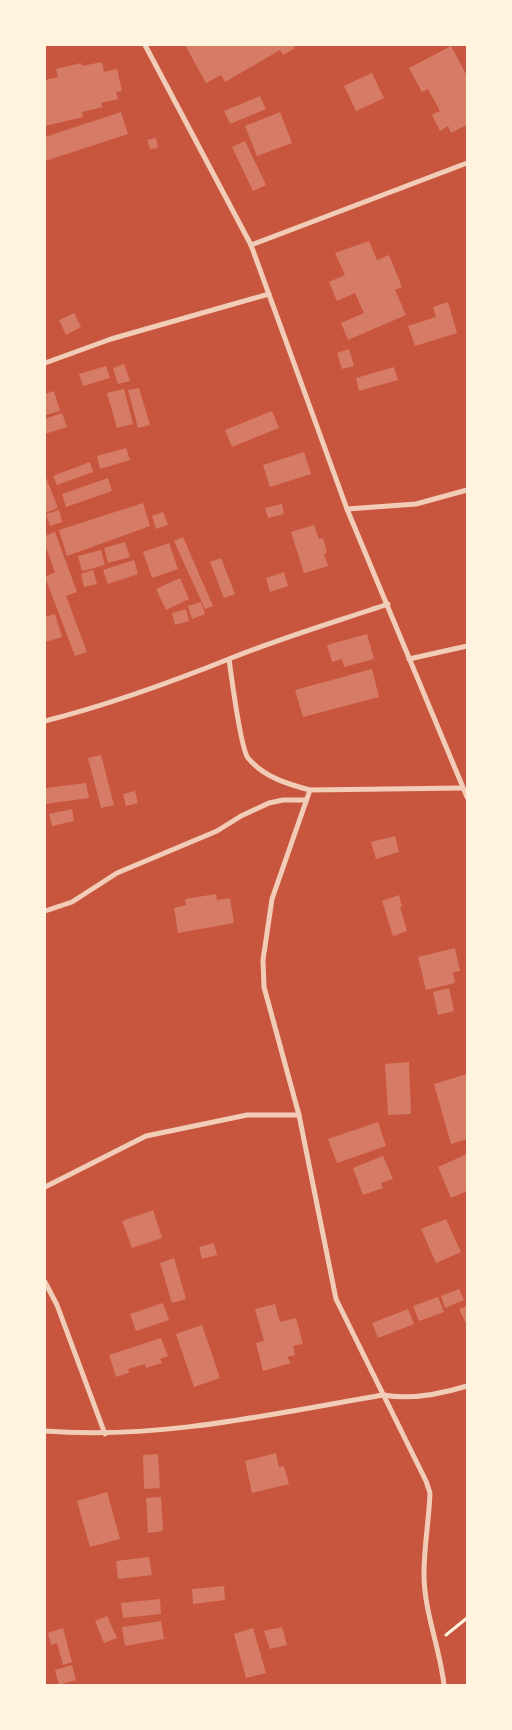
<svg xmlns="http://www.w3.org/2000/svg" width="512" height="1730" font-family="'Crimson Pro',serif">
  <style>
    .building { fill: #d67c66 }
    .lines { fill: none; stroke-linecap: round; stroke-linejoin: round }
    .path { stroke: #fff3e0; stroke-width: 3 }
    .minor { stroke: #f1ccb7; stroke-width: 5 }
  </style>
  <rect width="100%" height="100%" fill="#c8553d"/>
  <g class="building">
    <polygon points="185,45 204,45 205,47 209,45 293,45 295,48 283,55 280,50 225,82 221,75 206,83"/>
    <polygon points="451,46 467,76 467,125 451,133 448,126 440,131 432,115 440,111 428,89 422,92 409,68"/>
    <polygon points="102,62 104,72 117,69 122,91 116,92 118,99 101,103 103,107 82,112 83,117 45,126 45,80 58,77 56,69 81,63 82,66"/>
    <polygon points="372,73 384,98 356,111 344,86"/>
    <polygon points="260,96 266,109 230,124 224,111"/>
    <polygon points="121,112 128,134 45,161 45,137"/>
    <polygon points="280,112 292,143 257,156 245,126"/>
    <polygon points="156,138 158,148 150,149 147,140"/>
    <polygon points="245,141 266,185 253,191 232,147"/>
    <polygon points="369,241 377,260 389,255 402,287 395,290 406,315 348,340 341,323 364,313 355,293 337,301 329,282 345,275 335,253"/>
    <polygon points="448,302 457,333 415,346 408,326 436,317 433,307"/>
    <polygon points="74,313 81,327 66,335 59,320"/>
    <polygon points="349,349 354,366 342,369 337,353"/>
    <polygon points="124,364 130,381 118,384 113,368"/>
    <polygon points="106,366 110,378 83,386 79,374"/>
    <polygon points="394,367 398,380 359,391 356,378"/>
    <polygon points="139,388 150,425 138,428 128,390"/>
    <polygon points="124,389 133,424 117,428 107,393"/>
    <polygon points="54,391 60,411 46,415 45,394"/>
    <polygon points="272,411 279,428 232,447 225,430"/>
    <polygon points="62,413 67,427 45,434 45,419"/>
    <polygon points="126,448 130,460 100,469 97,456"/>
    <polygon points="304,452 311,474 270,487 263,465"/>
    <polygon points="90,462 93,472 57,485 53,476"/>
    <polygon points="45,475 58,508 45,513"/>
    <polygon points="108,478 112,491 66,507 62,494"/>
    <polygon points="143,503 150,526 67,556 59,530"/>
    <polygon points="282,504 284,514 268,518 265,508"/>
    <polygon points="59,510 62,522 50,526 46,514"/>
    <polygon points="163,512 168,525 156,529 152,516"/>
    <polygon points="314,525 319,539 323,538 327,553 324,554 328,566 304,573 291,532"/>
    <polygon points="55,532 77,592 66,596 87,652 75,656 45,577 55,572 45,545 45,536"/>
    <polygon points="183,537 213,606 205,609 174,541"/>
    <polygon points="125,542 130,557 108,563 104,548"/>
    <polygon points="169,543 178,569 152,578 143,552"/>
    <polygon points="101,550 105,565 82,571 78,556"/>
    <polygon points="221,558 235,594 224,598 210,562"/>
    <polygon points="134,560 138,574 108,584 103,570"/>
    <polygon points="93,570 97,584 84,587 81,574"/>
    <polygon points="284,572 288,586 270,592 266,578"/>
    <polygon points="180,578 189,599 166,610 156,589"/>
    <polygon points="201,602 205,614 192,619 188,606"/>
    <polygon points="186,609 189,621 175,625 172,613"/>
    <polygon points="55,614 62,637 45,642 45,617"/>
    <polygon points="367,634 374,659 344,667 342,659 332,662 327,645"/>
    <polygon points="372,669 379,697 303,717 295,690"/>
    <polygon points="101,755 114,805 101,808 88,758"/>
    <polygon points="86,783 89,798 45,804 45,788"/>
    <polygon points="135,791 138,803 126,806 123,794"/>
    <polygon points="72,809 74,821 52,826 49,814"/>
    <polygon points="395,836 399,852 376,859 371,842"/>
    <polygon points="216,894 217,900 230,898 234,923 178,933 174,908 186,905 185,899"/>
    <polygon points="399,895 402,907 400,907 407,931 393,936 382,901"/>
    <polygon points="455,948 460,971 453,972 455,983 426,990 418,957"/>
    <polygon points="449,988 454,1011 438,1015 433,992"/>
    <polygon points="409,1062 411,1114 388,1115 385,1064"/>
    <polygon points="467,1074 467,1139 451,1144 434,1084"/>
    <polygon points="378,1122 386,1146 337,1163 328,1139"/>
    <polygon points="467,1154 467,1191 451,1198 438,1167"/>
    <polygon points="383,1156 393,1179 381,1183 383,1188 363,1195 353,1168"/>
    <polygon points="153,1210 162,1238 132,1248 122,1221"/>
    <polygon points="446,1219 461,1252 436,1263 421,1229"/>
    <polygon points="214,1243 217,1255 202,1259 199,1247"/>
    <polygon points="174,1258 186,1299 172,1303 160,1263"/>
    <polygon points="459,1289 464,1300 445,1308 441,1296"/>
    <polygon points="438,1297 444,1312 419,1321 413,1306"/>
    <polygon points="163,1303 169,1320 136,1331 130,1314"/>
    <polygon points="275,1304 280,1322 296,1318 303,1344 293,1346 295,1355 287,1357 291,1363 263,1371 256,1343 264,1341 255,1309"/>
    <polygon points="467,1306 467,1326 459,1309"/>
    <polygon points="408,1309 414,1324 378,1338 372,1323"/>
    <polygon points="202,1325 220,1378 194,1387 176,1334"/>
    <polygon points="161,1338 168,1356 160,1359 162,1363 146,1368 145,1364 128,1369 129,1373 116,1377 109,1355"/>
    <polygon points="276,1453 279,1467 284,1466 289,1484 252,1493 245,1461"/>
    <polygon points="158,1454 160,1488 144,1489 143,1455"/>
    <polygon points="107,1492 120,1539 90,1547 77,1501"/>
    <polygon points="161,1497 163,1531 148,1533 146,1498"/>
    <polygon points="149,1557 152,1575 118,1579 116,1561"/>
    <polygon points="224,1586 225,1600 193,1604 192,1589"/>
    <polygon points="160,1599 161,1614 123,1618 121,1603"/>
    <polygon points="107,1616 117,1638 104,1643 95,1621"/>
    <polygon points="161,1621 164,1639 125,1646 122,1627"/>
    <polygon points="282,1627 287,1645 270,1649 264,1631"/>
    <polygon points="63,1628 72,1662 63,1665 57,1643 51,1645 48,1633"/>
    <polygon points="253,1628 266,1673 246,1678 234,1634"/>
    <polygon points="72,1665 76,1680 59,1685 55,1670"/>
  </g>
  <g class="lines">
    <polyline class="path" points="446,1635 467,1618"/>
    <g class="minor">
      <polyline points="145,45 251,245 347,509 467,797"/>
      <polyline points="251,245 467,163"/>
      <polyline points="45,363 111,339 269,294"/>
      <polyline points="347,509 416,504 467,490"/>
      <path d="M229 659C231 674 241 749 248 758 264 777 287 784 310 790L462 788"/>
      <polyline points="409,659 467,646"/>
      <path d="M45 721C108 705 169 683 229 659 281 638 335 622 388 604"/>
      <path d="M310 790 272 899 263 960 264 987 299 1115 336 1299 426 1481 430 1493C429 1520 424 1547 424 1574 424 1612 440 1648 444 1685"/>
      <polyline points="45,911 72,902 117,873 217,831 241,816 269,803 283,800 306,800"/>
      <polyline points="45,1187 146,1136 247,1115 299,1115"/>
      <polyline points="45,1282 57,1305 105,1434"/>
      <path d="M45 1431C158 1440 272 1414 383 1395 410 1400 441 1394 467 1386"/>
    </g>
  </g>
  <rect width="512" height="1730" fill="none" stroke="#fff3e0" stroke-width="92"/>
</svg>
